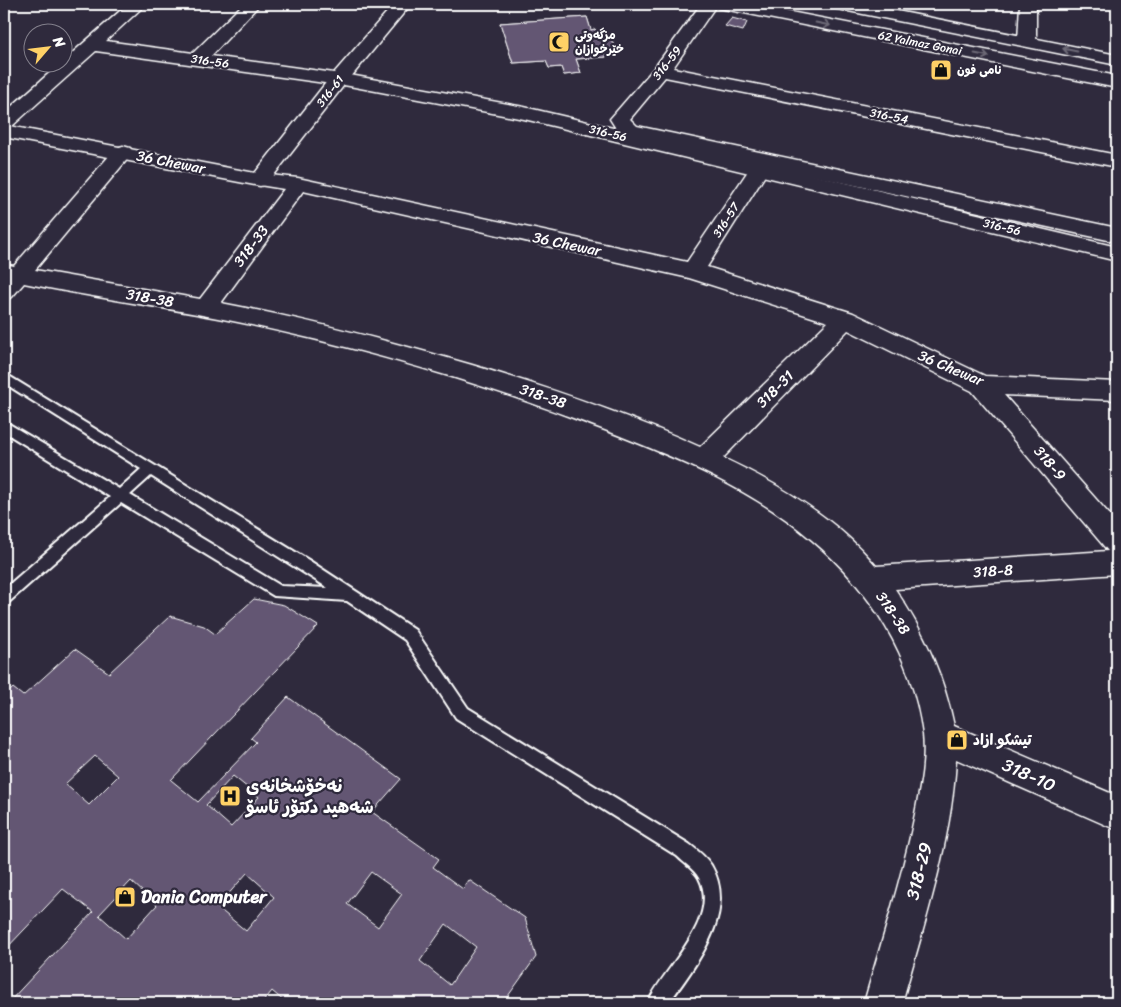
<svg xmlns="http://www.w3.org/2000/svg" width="1121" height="1007" font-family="Sriracha,'Playpen Sans Arabic',sans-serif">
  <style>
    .building { fill: #645773; stroke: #fff; fill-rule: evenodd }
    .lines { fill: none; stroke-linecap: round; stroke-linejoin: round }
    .lane-casing { stroke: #fff; stroke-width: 4 }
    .street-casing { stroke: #fff; stroke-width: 3 }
    .secondary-casing { stroke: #fff; stroke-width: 3 }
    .lane { fill: #2f2a3d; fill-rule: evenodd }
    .street { fill: #2f2a3d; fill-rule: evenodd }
    .secondary { fill: #2f2a3d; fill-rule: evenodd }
    .oneway { stroke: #6d6a77 }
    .labels { text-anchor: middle; stroke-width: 4.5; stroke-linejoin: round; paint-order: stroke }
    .far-poi-label { font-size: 12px; font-weight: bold; fill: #fff; stroke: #2f2a3d; text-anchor: start }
    .far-street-label { font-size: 12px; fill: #fff; stroke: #2f2a3d }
    .street-label { font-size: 15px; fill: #fff; stroke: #2f2a3d }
    .poi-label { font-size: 15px; font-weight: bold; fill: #fff; stroke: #2f2a3d; text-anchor: start }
    .near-street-label { font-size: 18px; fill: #fff; stroke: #2f2a3d }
    .near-poi-label { font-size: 18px; font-weight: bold; fill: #fff; stroke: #2f2a3d; text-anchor: start }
  </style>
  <rect width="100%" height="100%" fill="#2f2a3d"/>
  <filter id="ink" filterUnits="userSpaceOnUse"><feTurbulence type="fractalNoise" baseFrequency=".02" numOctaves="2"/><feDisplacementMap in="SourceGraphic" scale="10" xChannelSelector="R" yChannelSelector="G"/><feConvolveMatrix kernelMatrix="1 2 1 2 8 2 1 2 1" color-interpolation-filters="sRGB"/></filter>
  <g filter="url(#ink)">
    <g class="building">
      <polygon points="587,17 591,30 595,29 597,35 609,34 615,48 603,49 606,57 576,59 581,73 564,75 561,67 549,68 546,61 513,63 500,23"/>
      <polygon points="587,17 591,30 595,29 597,35 609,34 615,48 603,49 606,57 576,59 581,73 564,75 561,67 549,68 546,61 513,63 500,23"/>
      <polygon points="732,18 747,22 743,31 725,26"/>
      <path d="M254 599 284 605 318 626 171 780 198 802 256 742 251 738 288 697 401 779 372 812 439 859 433 867 463 889 469 880 525 918 536 957 503 1003H286L272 991 262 1003H8L93 912 63 889 4 951V697L13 688 23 696 75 649 109 673 170 616 204 626 215 634ZM95 756 118 776 89 805 65 784ZM233 776 259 797 231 827 206 805ZM371 872 402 894 378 927 347 904ZM247 873 274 897 246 931 217 907ZM131 881 157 905 126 939 99 915ZM446 924 476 947 450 985 420 961Z"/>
    </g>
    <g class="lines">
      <g class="lane-casing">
        <path id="lane" d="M4 373 310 561 415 630 468 708 689 844C697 850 706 857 711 865 739 913 695 965 669 1003H648C663 968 721 920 699 878 694 869 684 863 677 856L456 718 405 640 347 601 274 596 121 503 9 602 4 604V589L110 497 4 432V421L119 489 141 469 4 383ZM151 476 328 588 281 586 130 495Z"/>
      </g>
      <g class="street-casing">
        <g id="street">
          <polygon points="128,4 146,4 106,41 193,53 243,4 260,4 211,56 334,73 394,4 411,4 346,83 339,85 96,51 11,127 4,129 4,113"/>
          <path d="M701 4H717L673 68 1117 155V167L665 77 630 119 637 126 1117 228V242L767 166 769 169 707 267 853 313 985 376 1117 382V400L1004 395 1117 523V574L895 589C924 631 944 677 954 726L1117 796V830L956 759C952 840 924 925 902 1003H864C882 940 902 878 915 814 920 788 926 761 923 734 913 657 871 590 812 540 753 489 677 458 605 430 481 382 353 345 223 319 157 306 90 297 24 283L12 297 4 300V264L14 266 116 148 123 146 130 148 133 152 130 156 35 270 200 299 284 189 253 184 250 180 253 176 260 174 298 178 687 262 752 165 755 164 624 135 617 130 610 119 655 67ZM303 191 689 278 828 322 700 447C626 414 549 388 472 365 389 341 306 319 221 303ZM848 330 972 391 1108 551 876 566C836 518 779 484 723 458Z"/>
          <polygon points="1020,4 1036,4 1036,41 1033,45 1027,46 1021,45 1018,41"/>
        </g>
      </g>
      <g class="secondary-casing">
        <g id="secondary">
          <polygon points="716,4 749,4 1117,76 1117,88 724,9 718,8"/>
          <polygon points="830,4 862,4 1117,55 1117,65 838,9 832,8"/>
          <polygon points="339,73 524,107 1117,247 1117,261 524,119 344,85 267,184 260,186 4,137 4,125 255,173 332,75"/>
        </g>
      </g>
      <use href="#lane" class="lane"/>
      <use href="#street" class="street"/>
      <use href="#secondary" class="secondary"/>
    </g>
    <defs><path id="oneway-shaft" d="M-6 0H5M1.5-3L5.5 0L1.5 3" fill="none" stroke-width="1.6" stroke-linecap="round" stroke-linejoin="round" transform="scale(1.25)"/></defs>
    <g class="oneway">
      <use href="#oneway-shaft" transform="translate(823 24) rotate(11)"/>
      <use href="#oneway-shaft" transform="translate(1070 50) rotate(-168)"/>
      <use href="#oneway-shaft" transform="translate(982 55) rotate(11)"/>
    </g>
  </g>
  <defs>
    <g id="mosque-square" transform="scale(1.125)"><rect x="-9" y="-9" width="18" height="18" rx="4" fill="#ffd166" stroke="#2f2a3d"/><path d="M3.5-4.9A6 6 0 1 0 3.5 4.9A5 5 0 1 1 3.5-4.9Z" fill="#111"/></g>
    <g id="shop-square" transform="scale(1.125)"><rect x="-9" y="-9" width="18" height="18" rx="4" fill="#ffd166" stroke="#2f2a3d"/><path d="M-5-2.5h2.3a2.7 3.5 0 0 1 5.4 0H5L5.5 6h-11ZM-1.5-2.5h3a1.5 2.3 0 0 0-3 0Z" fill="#111"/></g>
    <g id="hospital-square" transform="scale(1.125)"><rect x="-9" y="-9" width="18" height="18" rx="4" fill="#ffd166" stroke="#2f2a3d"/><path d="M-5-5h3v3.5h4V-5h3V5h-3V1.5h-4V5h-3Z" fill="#111"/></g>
  </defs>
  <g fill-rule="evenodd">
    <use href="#mosque-square" x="559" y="42"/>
    <use href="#shop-square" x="941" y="70"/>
    <use href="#shop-square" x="957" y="740"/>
    <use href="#hospital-square" x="230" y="796"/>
    <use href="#shop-square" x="125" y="897"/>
  </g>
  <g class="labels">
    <g class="far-poi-label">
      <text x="575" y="39">مزگەوتی<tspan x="575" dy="14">خێرخوازان</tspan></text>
      <text x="957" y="74">نامی فون</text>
    </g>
    <g class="far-street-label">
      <text transform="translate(920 43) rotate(11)" y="4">62 Yalmaz Gonai</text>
      <text transform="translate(210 61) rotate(8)" y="4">316-56</text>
      <text transform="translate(667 63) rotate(-52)" y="4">316-59</text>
      <text transform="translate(330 91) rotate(-52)" y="4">316-61</text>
      <text transform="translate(889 116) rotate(11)" y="4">316-54</text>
      <text transform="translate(608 133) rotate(13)" y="4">316-56</text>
      <text transform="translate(726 220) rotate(-57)" y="4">316-57</text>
      <text transform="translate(1002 227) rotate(13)" y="4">316-56</text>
    </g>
    <g class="street-label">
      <text transform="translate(171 162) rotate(11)" y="5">36 Chewar</text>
      <text transform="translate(567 244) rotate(12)" y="5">36 Chewar</text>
      <text transform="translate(251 246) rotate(-53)" y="5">318-33</text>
      <text transform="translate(150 298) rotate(10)" y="5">318-38</text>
      <text transform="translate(951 368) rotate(23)" y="5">36 Chewar</text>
      <text transform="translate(775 389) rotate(-45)" y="5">318-31</text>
      <text transform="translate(543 396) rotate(19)" y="5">318-38</text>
      <text transform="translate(1050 463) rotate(49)" y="5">318-9</text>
      <text transform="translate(993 571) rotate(-4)" y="5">318-8</text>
      <text transform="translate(893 613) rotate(56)" y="5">318-38</text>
    </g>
    <g class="poi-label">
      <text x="973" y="745">تيشكو ازاد</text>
    </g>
    <g class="near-street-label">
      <text transform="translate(1029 775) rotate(24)" y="6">318-10</text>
      <text transform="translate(919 871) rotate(-76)" y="6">318-29</text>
    </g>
    <g class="near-poi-label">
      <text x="246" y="792">نەخۆشخانەی<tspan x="246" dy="21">شەهید دکتۆر ئاسۆ</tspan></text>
      <text x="141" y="903">Dania Computer</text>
    </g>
  </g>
  <rect width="1121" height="1007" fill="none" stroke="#2f2a3d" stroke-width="20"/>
  <rect x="10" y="10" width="1101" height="987" fill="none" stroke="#fff" stroke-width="2" filter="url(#ink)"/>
  <g transform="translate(48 48) rotate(62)"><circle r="24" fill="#2f2a3d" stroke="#827f8b"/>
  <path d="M0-4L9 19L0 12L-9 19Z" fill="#ffd166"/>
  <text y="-8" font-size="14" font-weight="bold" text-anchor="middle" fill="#ffffff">N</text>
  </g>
</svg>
